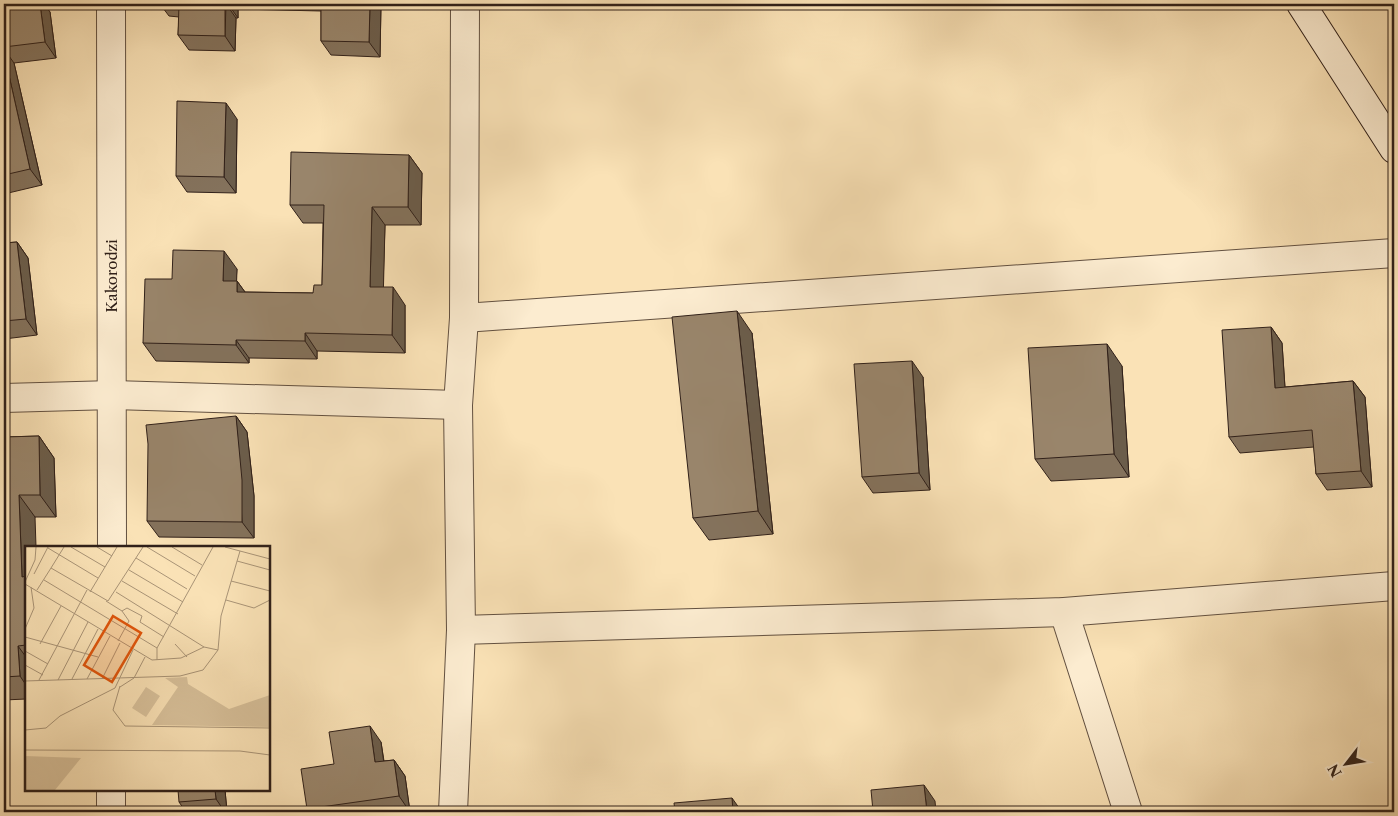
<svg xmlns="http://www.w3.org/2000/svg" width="1398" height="816" font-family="'Libre Caslon Text',serif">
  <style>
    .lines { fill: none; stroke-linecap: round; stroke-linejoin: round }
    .street-casing { stroke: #625040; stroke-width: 30 }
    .secondary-casing { stroke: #302019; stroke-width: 30 }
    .street { stroke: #fcecd0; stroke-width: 28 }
    .secondary { stroke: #fcecd0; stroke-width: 28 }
    .wall { fill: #84725c; stroke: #302019 }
    .shaded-wall { fill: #6b5d4b; stroke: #302019 }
    .building { fill: #99856b; stroke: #302019 }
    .labels { text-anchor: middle; stroke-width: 5; stroke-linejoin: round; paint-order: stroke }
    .street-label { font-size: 15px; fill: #302019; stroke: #fcecd0 }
    .inset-road { fill: none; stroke: #a99477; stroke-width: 1 }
    .view { fill: #df560d; fill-opacity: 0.15; stroke: #df560d; stroke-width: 2.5 }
    .inset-edge { fill: none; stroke: #302019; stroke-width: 2.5 }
  </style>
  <rect width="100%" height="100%" fill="#fae2b6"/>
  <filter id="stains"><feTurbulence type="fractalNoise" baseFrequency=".004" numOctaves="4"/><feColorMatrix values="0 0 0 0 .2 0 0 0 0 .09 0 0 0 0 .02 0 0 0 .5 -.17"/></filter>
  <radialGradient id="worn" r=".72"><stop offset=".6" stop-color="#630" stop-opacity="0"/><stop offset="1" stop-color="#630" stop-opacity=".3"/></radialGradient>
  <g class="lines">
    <g class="street-casing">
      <g id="street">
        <polyline points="111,4 112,547"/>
        <polyline points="464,318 1394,253"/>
        <polyline points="4,398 113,395 458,405"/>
        <polyline points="1064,612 1128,812"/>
        <polyline points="461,630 1064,612 1394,586"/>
        <polyline points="111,812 111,790"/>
        <polyline points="453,812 461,630 458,405 464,318 465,4"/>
      </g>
    </g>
    <g class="secondary-casing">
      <polyline id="secondary" points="1301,4 1394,149"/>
    </g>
    <use href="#street" class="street"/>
    <use href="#secondary" class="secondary"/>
  </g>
  <g class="wall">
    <polygon points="4,4 44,4 50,12 56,58 14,63 42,185 4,194"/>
    <polygon points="160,4 381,4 380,57 331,55 321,41 321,11 238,9 238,18 236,18 235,51 189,50 178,35 179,17 169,16"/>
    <polygon points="237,119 236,193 187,192 176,176"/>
    <polygon points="409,155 422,173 421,225 385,225 383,287 405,305 405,353 317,351 317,359 249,358 249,363 156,361 143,343 172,279 237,269 236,281 237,281 245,292 313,293 322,285 323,223 303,223 290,205"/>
    <polygon points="17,242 28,258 37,335 4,339 4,243"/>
    <polygon points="1271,327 1282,343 1285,387 1353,381 1365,397 1372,487 1327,490 1316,474 1314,447 1240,453 1229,437"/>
    <polygon points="752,333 773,534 709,540 693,518"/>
    <polygon points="1122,366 1129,477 1051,481 1035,459"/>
    <polygon points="923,377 930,490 873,493 862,477"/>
    <polygon points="236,416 247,432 254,496 254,538 159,537 147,521"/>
    <polygon points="39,436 54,458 56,517 35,517 26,547 26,699 4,700 4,437"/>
    <polygon points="381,742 384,761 394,760 405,776 410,812 309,812 307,809 334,764"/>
    <polygon points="225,790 227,812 186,812 179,802"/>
  </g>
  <g class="shaded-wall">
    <polygon points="40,4 44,4 50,12 56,58 45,42"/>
    <polygon points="226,4 236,18 235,51 225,36"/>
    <polygon points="228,4 234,4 238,9 238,18"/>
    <polygon points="370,4 381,4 380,57 369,42"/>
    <polygon points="4,49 14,63 42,185 30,169 4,53"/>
    <polygon points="226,103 237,119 236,193 224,177"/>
    <polygon points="409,155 422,173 421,225 408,207"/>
    <polygon points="372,207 385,225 383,305 370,287"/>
    <polygon points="17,242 28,258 37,335 26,319"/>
    <polygon points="224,251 237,269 236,299 223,281"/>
    <polygon points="237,281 250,299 237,292"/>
    <polygon points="393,287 405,305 405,353 392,335"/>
    <polygon points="737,311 752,333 773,534 758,511"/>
    <polygon points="1271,327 1282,343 1286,404 1275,388"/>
    <polygon points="305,333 317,351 317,359 305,341"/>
    <polygon points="236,340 249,358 249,363 236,345"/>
    <polygon points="1107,344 1122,366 1129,477 1114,454"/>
    <polygon points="912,361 923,377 930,490 919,473"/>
    <polygon points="1353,381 1365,397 1372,487 1361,471"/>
    <polygon points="236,416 247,432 254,496 254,538 242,522"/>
    <polygon points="39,436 54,458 56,517 40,495"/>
    <polygon points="19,495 35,517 36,547 26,547 26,583 22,577"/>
    <polygon points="18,646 26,657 26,685 20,676"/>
    <polygon points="370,726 381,742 386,778 375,762"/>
    <polygon points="394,760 405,776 410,812 399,796"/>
    <polygon points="924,785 935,801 936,812 927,812"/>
    <polygon points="215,790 225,790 227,812 225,812 216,799"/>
    <polygon points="732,798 742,812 733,812"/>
  </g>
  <g class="building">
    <polygon points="4,4 40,4 45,42 4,47"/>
    <polygon points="179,4 225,4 225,36 178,35"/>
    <polygon points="321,4 370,4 369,42 321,41"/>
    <polygon points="4,53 30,169 4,175"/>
    <polygon points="177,101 226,103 224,177 176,176"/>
    <polygon points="291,152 409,155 408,207 372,207 370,287 393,287 392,335 305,333 305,341 236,340 236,345 143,343 145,279 172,279 173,250 224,251 223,281 237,281 237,292 313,293 314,285 322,285 324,205 290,205"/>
    <polygon points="17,242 26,319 4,321 4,243"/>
    <polygon points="737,311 758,511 693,518 672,317"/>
    <polygon points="1271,327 1275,388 1353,381 1361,471 1316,474 1312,430 1229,437 1222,330"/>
    <polygon points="1107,344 1114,454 1035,459 1028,348"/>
    <polygon points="912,361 919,473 862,477 854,364"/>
    <polygon points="236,416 242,480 242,522 147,521 148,444 146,425"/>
    <polygon points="39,436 40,495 19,495 22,577 26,576 26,645 18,646 20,676 4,677 4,437"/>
    <polygon points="370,726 375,762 394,760 399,796 307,809 301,769 334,764 329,732"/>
    <polygon points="924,785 927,812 782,812 812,810 873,811 871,790"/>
    <polygon points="178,790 215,790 216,799 179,802"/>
    <polygon points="732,798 733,812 675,812 674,803"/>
  </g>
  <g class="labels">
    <g class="street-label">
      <text transform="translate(112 276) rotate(-90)" y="5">Kakorodzi</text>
    </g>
  </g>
  <g transform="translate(25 546)">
    <rect width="245" height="245" fill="#fae2b6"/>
    <path d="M162 131 163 138 204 163 245 149V181L127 179 153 141 140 132ZM121 141 135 150 121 171 107 162ZM0 210 56 212 30 244H0Z" fill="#d8c19b"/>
    <path class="inset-road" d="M46 1 80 21M72 1 87 10M122 1 170 30M147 1 177 19M200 1 245 13M23 2 73 32M111 12 162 43M212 15 245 24M26 22 39 1M104 24 158 56M9 28 23 1M19 34 132 102M97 35 153 68M206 35 245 45M0 36 10 14 11 1M0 38 127 114 156 112 179 101 193 104M12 44 26 22 83 55 118 1M65 46 92 1M91 46 179 101M201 54 229 62 245 54M81 55 97 65 104 75 93 95M97 65 102 62 117 70 115 76 139 91M0 83 9 62 6 41M0 91 73 111M15 98 36 60M150 98 162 111M0 105 23 118M132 114V102L188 1M0 119 18 129M47 133 73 83M62 133 85 90M77 133 95 97M14 134 62 44M33 134 63 76M0 135 155 130 178 124 193 104 196 70 215 5M95 140 88 164 100 180 245 182M95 141 109 132 120 111M0 184 21 182 35 170 90 142 108 104M0 204 215 205 245 209"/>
    <path class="view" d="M88 70 116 87 87 136 59 119Z"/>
    <rect width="245" height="245" class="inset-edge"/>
  </g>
  <rect width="1398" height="816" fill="none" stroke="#fae2b6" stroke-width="20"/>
  <rect x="5" y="5" width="1388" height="806" fill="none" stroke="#302019" stroke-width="2.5"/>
  <rect x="10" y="10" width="1378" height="796" fill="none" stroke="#302019"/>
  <g transform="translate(1346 764) rotate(239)" stroke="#fcecd0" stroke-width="4" paint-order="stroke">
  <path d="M0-4L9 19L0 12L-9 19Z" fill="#302019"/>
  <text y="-8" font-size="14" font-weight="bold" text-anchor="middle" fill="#302019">N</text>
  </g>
  <rect width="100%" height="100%" filter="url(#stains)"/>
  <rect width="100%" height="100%" fill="url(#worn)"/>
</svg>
